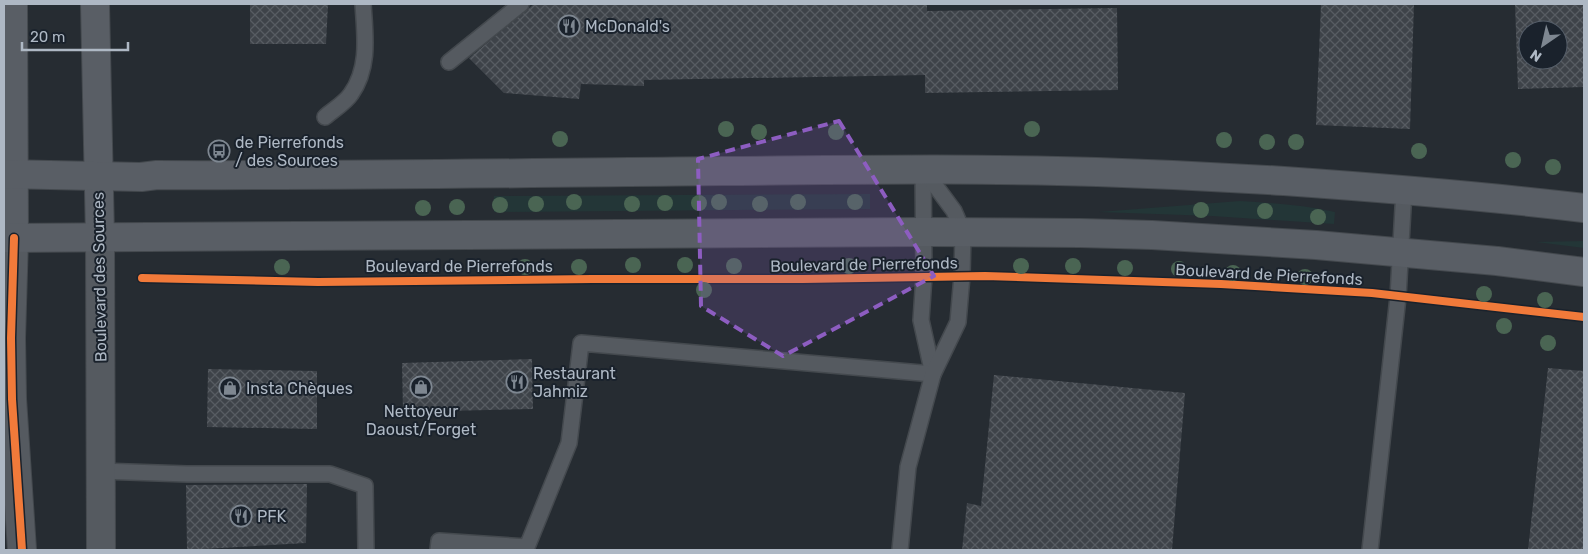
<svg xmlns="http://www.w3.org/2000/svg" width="1588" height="554" font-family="Rubik,sans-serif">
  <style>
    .grass { fill: #233637 }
    .building { fill: url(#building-cross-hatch); fill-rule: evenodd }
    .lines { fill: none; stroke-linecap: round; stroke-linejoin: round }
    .service-casing { stroke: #44494e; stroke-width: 18 }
    .tertiary-casing { stroke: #44494e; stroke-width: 30 }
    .secondary-casing { stroke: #44494e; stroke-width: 30 }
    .service { stroke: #555a60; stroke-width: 15 }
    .tertiary { stroke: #555a60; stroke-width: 28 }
    .secondary { stroke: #595e65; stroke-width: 28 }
    .cycleway-casing { stroke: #1a222c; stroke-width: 11 }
    .cycleway { stroke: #f17a3a; stroke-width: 8 }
    .tree { fill: #4a6553 }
    .marked { fill: #8d5dc1; fill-opacity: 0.2; stroke: #8d5dc1; stroke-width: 4; stroke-dasharray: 10 6; stroke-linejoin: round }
    .labels { text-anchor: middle; stroke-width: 4; stroke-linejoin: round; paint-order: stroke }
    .poi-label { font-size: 16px; fill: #aeb8c4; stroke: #1a222c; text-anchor: start }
    .street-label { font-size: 16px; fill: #aeb8c4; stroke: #1a222c }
  </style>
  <defs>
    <pattern id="building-cross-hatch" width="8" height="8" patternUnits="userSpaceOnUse" patternTransform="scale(1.25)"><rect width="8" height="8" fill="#3e4349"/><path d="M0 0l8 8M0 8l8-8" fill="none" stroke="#575c62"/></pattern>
  </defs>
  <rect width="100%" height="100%" fill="#262c32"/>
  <g class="grass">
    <polygon points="870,194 870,209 494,212 494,196"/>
    <path d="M1240 201C1272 203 1304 205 1335 212L1334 224 1212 216 1099 212Z"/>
    <polygon points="1584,241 1584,248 1536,242"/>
  </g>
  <g class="building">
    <polygon points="250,4 328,4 326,44 250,44"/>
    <polygon points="534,4 927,4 927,11 1117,8 1118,90 925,93 925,75 644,80 644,86 581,84 579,99 504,93 469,58"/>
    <polygon points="1321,4 1414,4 1410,129 1316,125"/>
    <path d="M1515 4H1584V87L1518 89ZM1528 30H1558V60H1528Z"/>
    <polygon points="532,359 533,409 403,412 402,363"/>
    <polygon points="1548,368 1584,371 1584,550 1528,550"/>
    <polygon points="208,369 317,371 317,429 207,427"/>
    <polygon points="994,375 1185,393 1172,550 962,550 967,503 981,506"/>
    <polygon points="307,484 306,543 187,550 186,485"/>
  </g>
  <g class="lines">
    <g class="service-casing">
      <g id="service">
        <polyline points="449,62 521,4"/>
        <path d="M325 117C333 110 345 103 351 94 370 67 365 35 363 4"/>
        <polyline points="923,169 924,276 921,320 933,374"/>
        <polyline points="100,471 187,474 330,474 365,486 366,550"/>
        <polyline points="438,550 439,541 527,547 569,443 581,343 933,374"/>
        <polyline points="900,550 908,467 933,374 958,322 962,276 963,232 954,211 923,169"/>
        <polyline points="1370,550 1398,297 1404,190"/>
      </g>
    </g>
    <g class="tertiary-casing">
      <g id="tertiary">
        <polyline points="100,237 101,550"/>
        <polyline points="14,238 11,338 12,399 22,550"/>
      </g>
    </g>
    <g class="secondary-casing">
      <g id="secondary">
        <polyline points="13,4 14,238"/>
        <polyline points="95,4 100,237"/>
        <path d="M4 174 141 177 157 175C346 176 535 173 724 171 848 170 973 168 1097 172 1160 174 1222 177 1284 181 1384 188 1484 196 1584 208"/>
        <polyline points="4,238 924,232 1080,233 1152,235 1316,245 1497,261 1584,272"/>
      </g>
    </g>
    <use href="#service" class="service"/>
    <use href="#tertiary" class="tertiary"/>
    <use href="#secondary" class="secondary"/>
    <g class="cycleway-casing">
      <g id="cycleway">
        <polyline points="14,238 11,338 12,399 22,550"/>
        <polyline points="142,278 318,282 592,279 803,279 985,276 1221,284 1372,293 1584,317"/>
      </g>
    </g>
    <use href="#cycleway" class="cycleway"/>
  </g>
  <g class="tree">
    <circle cx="726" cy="129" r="8"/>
    <circle cx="1032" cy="129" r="8"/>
    <circle cx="759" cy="132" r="8"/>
    <circle cx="836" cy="132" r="8"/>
    <circle cx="560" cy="139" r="8"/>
    <circle cx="1224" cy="140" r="8"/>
    <circle cx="1267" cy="142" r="8"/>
    <circle cx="1296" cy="142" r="8"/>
    <circle cx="1419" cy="151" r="8"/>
    <circle cx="1513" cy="160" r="8"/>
    <circle cx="1553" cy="167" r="8"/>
    <circle cx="574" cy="202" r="8"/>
    <circle cx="719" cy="202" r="8"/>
    <circle cx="798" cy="202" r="8"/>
    <circle cx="855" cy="202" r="8"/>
    <circle cx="665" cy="203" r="8"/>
    <circle cx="699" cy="203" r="8"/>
    <circle cx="536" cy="204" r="8"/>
    <circle cx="632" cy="204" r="8"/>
    <circle cx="760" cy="204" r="8"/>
    <circle cx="500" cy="205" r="8"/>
    <circle cx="457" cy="207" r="8"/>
    <circle cx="423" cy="208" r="8"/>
    <circle cx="1201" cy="210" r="8"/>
    <circle cx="1265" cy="211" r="8"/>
    <circle cx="1318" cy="217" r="8"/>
    <circle cx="633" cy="265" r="8"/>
    <circle cx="685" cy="265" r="8"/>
    <circle cx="734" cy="266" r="8"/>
    <circle cx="849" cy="266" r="8"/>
    <circle cx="1021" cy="266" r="8"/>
    <circle cx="1073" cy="266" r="8"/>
    <circle cx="282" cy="267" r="8"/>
    <circle cx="525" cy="267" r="8"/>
    <circle cx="579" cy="267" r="8"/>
    <circle cx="1125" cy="268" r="8"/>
    <circle cx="1179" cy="269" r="8"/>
    <circle cx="1233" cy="273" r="8"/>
    <circle cx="1305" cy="277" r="8"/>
    <circle cx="704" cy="290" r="8"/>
    <circle cx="1484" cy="294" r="8"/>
    <circle cx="1545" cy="300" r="8"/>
    <circle cx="1504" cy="326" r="8"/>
    <circle cx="1548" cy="343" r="8"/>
  </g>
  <path class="marked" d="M839 121 934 276 783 356 701 306 698 159Z"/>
  <defs>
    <g id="restaurant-ring" transform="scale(1.125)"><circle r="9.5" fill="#1a222c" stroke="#7e8791" stroke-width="1.5"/><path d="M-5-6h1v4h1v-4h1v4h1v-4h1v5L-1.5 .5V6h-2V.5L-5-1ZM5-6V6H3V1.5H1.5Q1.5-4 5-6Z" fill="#7e8791"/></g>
    <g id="bus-ring" transform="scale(1.125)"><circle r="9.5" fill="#1a222c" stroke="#7e8791" stroke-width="1.5"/><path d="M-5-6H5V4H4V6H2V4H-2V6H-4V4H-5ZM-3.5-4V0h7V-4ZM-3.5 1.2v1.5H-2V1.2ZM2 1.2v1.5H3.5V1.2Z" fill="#7e8791"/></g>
    <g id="shop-ring" transform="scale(1.125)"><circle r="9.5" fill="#1a222c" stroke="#7e8791" stroke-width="1.5"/><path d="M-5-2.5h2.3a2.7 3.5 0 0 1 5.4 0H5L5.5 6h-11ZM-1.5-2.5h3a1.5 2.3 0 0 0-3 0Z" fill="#7e8791"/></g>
  </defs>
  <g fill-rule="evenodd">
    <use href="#restaurant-ring" x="569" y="26"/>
    <use href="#bus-ring" x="219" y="151"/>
    <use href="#restaurant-ring" x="517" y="382"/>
    <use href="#shop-ring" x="421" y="387"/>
    <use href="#shop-ring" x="230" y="388"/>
    <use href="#restaurant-ring" x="241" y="516"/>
  </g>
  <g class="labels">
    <g class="poi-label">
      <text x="585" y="32">McDonald's</text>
      <text x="235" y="148">de Pierrefonds<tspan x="235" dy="18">/ des Sources</tspan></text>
      <text x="533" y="379">Restaurant<tspan x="533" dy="18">Jahmiz</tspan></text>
      <text x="246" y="394">Insta Chèques</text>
      <text x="421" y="417" text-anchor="middle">Nettoyeur<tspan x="421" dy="18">Daoust/Forget</tspan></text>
      <text x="257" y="522">PFK</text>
    </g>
    <g class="street-label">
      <text transform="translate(864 264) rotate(-1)" y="6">Boulevard de Pierrefonds</text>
      <text x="459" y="272">Boulevard de Pierrefonds</text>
      <text transform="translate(1269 274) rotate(3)" y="6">Boulevard de Pierrefonds</text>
      <text transform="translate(99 277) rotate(-91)" y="6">Boulevard des Sources</text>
    </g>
  </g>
  <rect width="1588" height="554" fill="none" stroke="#aeb8c4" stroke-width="10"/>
  <g transform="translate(1543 45) rotate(214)"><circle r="24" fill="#1a222c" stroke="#555e69"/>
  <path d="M0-4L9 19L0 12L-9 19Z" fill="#7e8791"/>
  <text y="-8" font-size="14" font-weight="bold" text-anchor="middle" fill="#aeb8c4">N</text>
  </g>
  <path d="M22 42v8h106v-8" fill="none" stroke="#aeb8c4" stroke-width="2.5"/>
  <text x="30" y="42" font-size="15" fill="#aeb8c4" stroke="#1a222c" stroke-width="4" paint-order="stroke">20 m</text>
</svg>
